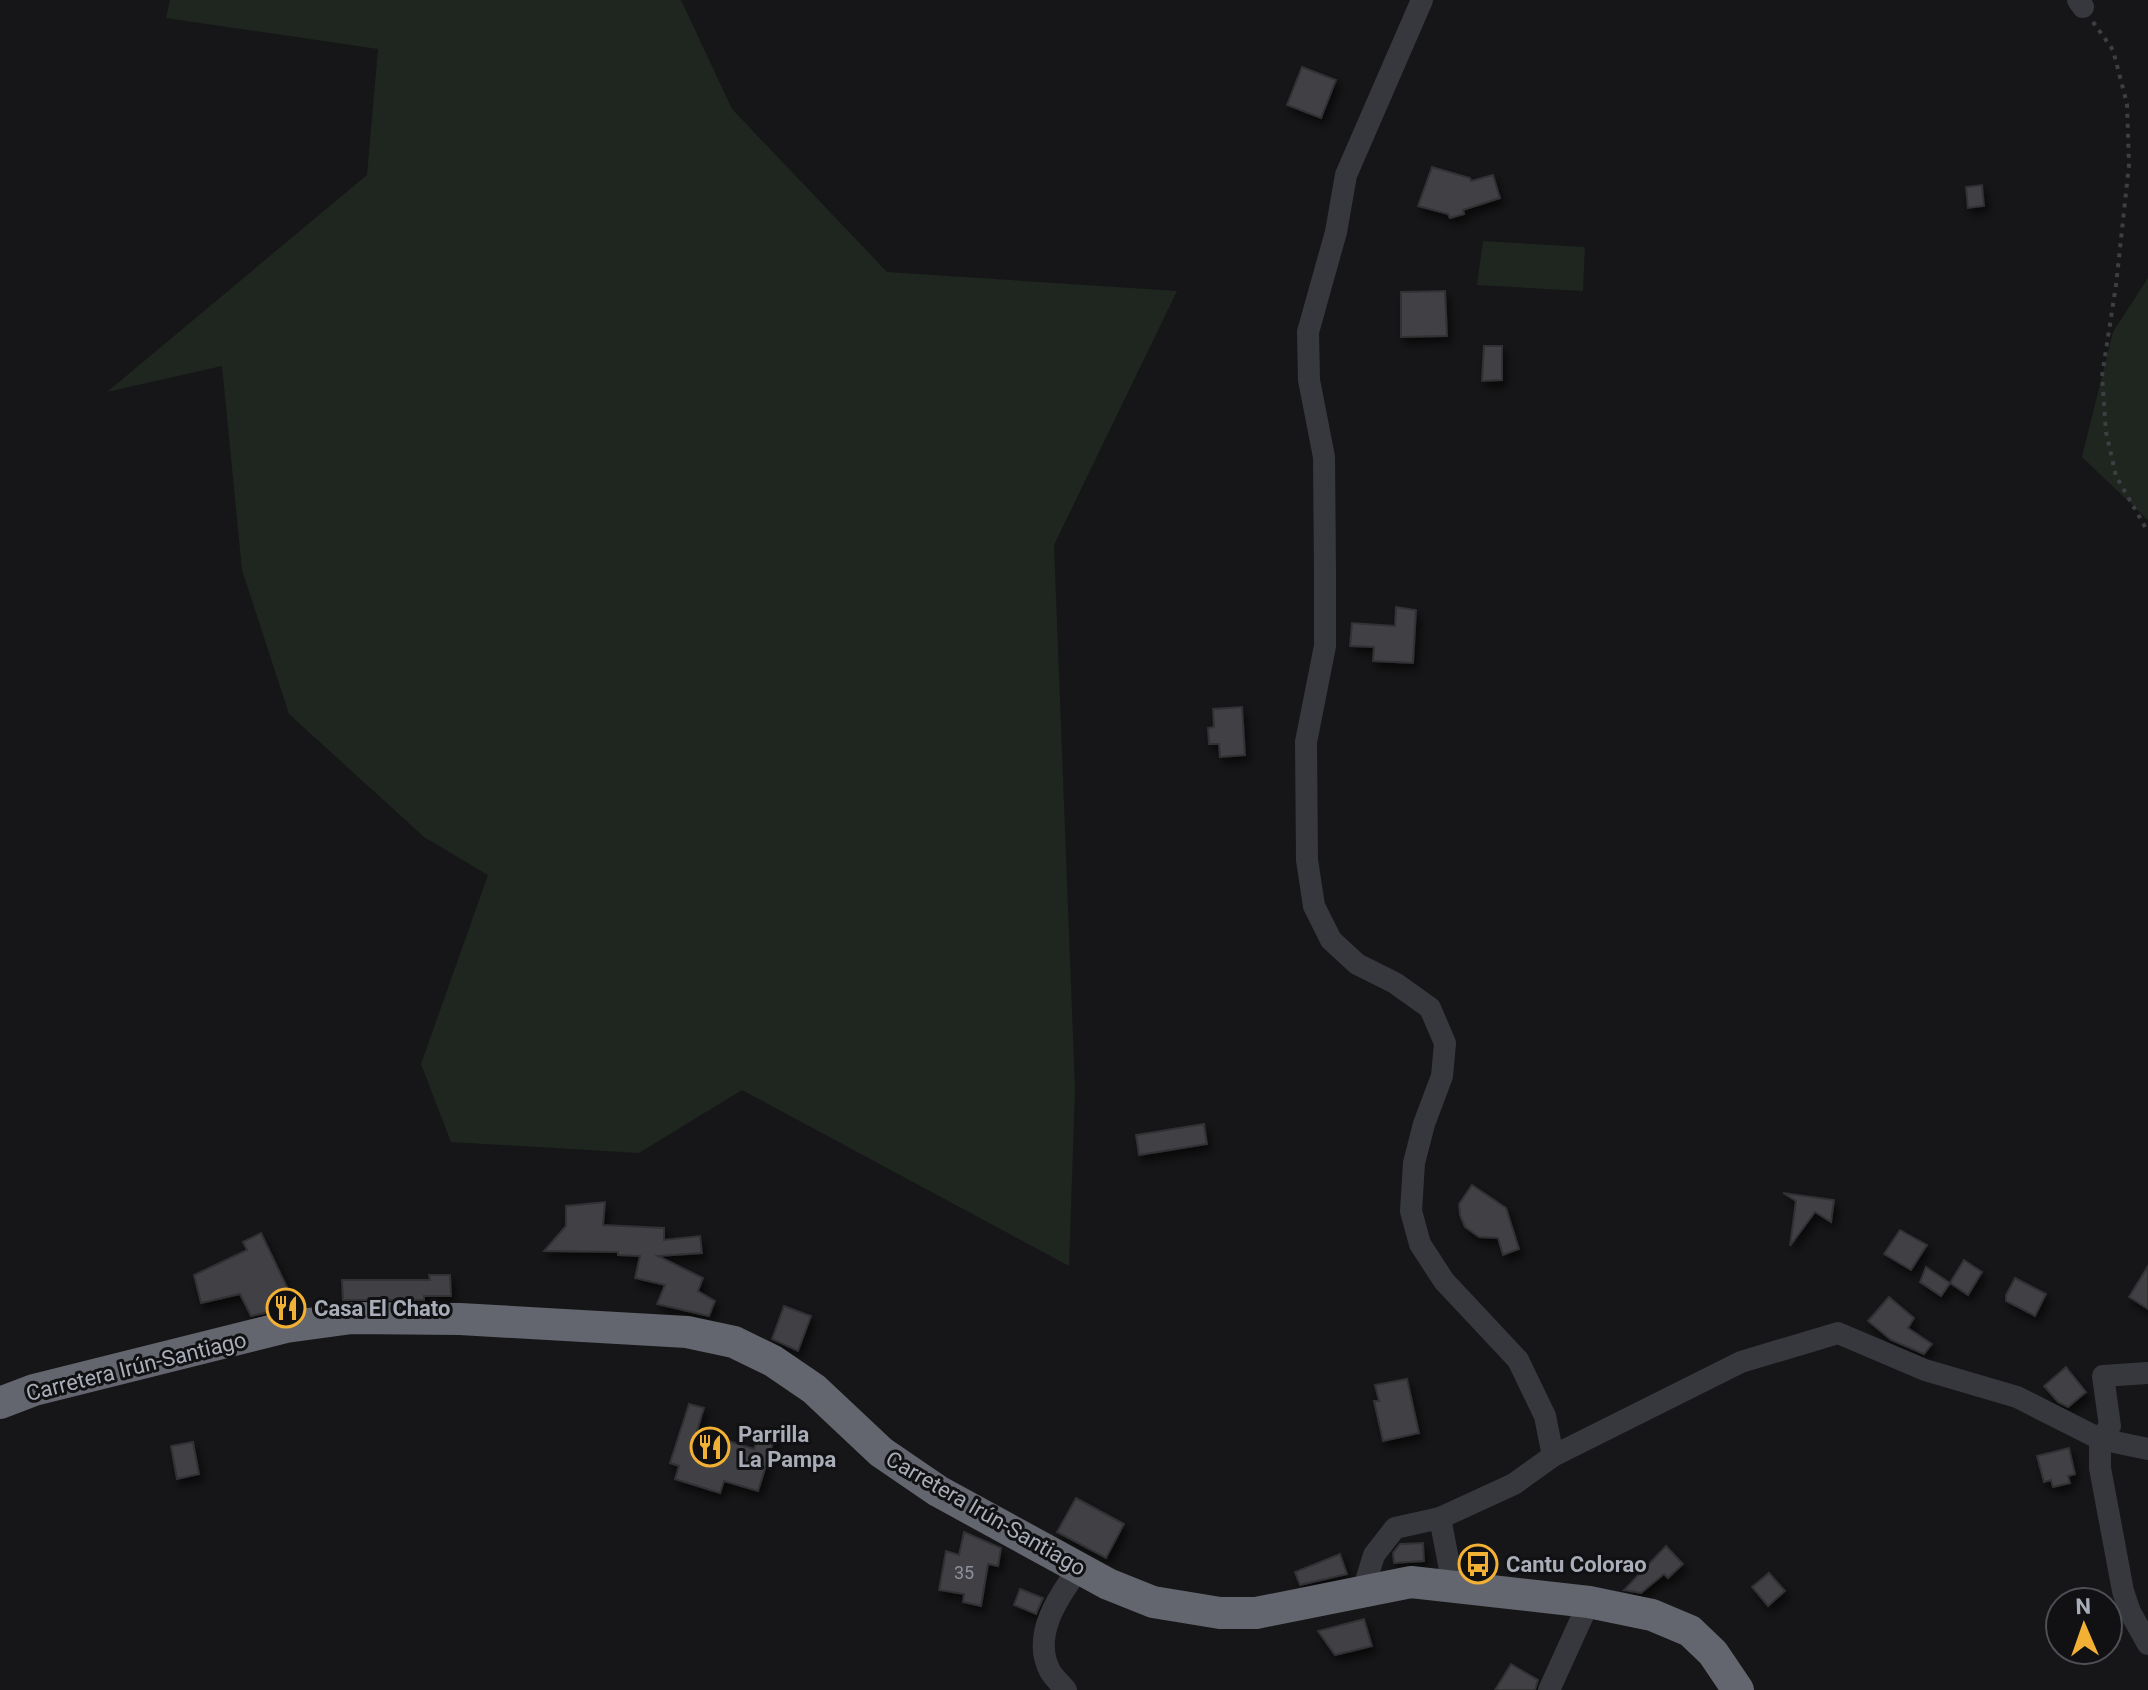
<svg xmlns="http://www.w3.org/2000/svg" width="2148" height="1690" font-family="Roboto,sans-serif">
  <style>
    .green { fill: #1e261f }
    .building { fill: #404145; stroke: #303034; stroke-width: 2; filter: url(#shadow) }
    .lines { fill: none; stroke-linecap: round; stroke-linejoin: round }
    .path { stroke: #3d3f44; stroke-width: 4; stroke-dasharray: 4 6; stroke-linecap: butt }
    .minor { stroke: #37383d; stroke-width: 22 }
    .highway { stroke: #63666e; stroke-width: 32 }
    .labels { text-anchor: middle; stroke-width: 6; stroke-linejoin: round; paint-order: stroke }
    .number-label { font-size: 18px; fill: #8e929b }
    .poi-label { font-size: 22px; font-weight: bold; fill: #a8adb8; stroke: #111113; text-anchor: start }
    .street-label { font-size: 22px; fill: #a8adb8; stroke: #111113 }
  </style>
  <defs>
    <filter id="shadow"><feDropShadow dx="3.5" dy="6" stdDeviation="4" flood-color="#0009"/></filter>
  </defs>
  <rect width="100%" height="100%" fill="#161618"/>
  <g class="green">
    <polygon points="170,0 681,0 732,109 887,272 1177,291 1054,545 1075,1089 1069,1266 742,1090 639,1153 451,1142 421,1064 488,875 424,837 289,714 242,570 222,366 107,392 367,175 378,49 166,18"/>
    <polygon points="1483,241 1585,247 1583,291 1477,285"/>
    <polygon points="2148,278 2148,520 2082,457 2113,332"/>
  </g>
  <g class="building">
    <polygon points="1302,67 1336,80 1321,118 1287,105"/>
    <polygon points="1432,167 1470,178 1471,181 1493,175 1500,198 1463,210 1464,214 1450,218 1448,214 1418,206"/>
    <polygon points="1982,185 1984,206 1968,208 1966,187"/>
    <polygon points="1445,291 1447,336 1401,337 1401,292"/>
    <polygon points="1484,346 1502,346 1502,380 1482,381"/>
    <polygon points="1396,607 1416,610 1413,663 1373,661 1374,647 1350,646 1352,623 1395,626"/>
    <polygon points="1242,707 1245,755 1220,757 1219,744 1209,744 1208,728 1214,727 1213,709"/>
    <polygon points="1204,1124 1207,1144 1139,1155 1136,1135"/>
    <polygon points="1472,1185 1506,1208 1519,1249 1503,1255 1498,1238 1479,1237 1465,1227 1460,1215 1459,1204"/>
    <polygon points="1783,1193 1834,1200 1831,1222 1815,1212 1790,1246 1796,1201"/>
    <polygon points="605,1202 603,1225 664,1228 664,1240 700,1236 702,1253 658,1256 703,1278 698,1291 715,1301 709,1316 657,1304 665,1285 635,1278 640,1256 618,1255 618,1252 544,1251 566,1226 566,1206"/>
    <polygon points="1900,1230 1927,1245 1911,1270 1884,1254"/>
    <polygon points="261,1233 296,1306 251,1316 240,1294 201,1303 194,1275 247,1250 243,1242"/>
    <polygon points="1964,1260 1982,1272 1968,1295 1950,1283"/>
    <polygon points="2148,1266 2148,1309 2129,1297"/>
    <polygon points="1926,1267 1950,1283 1941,1296 1920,1282"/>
    <polygon points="429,1275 450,1275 451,1296 424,1296 424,1300 343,1300 342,1280 430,1280"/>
    <polygon points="2015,1278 2046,1294 2035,1316 2006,1301 2006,1295"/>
    <polygon points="1889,1297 1914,1318 1908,1328 1932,1344 1924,1354 1891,1340 1868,1321"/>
    <polygon points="784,1306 811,1316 798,1351 772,1339"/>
    <polygon points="2066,1367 2086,1392 2068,1407 2058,1402 2044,1386"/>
    <polygon points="1407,1379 1419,1433 1383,1441 1374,1401 1379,1401 1375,1385"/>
    <polygon points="689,1404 704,1408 697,1431 754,1449 761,1429 776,1434 758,1491 724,1481 720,1493 675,1479 679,1466 670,1463"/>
    <polygon points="193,1442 199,1474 177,1479 171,1446"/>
    <polygon points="2069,1448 2075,1474 2068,1476 2070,1483 2053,1487 2051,1480 2044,1482 2037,1456"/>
    <polygon points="1076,1498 1124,1524 1106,1558 1057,1532"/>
    <polygon points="964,1532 1001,1548 998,1566 988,1564 981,1606 963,1602 964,1594 939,1590 946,1551 959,1555"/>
    <polygon points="1423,1543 1424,1561 1394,1563 1393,1553 1400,1544"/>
    <polygon points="1666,1546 1683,1564 1668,1578 1664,1574 1641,1593 1624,1590"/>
    <polygon points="1340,1554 1347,1574 1300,1585 1295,1572"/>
    <polygon points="1769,1573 1785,1591 1768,1606 1752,1587"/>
    <polygon points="1020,1589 1043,1598 1036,1614 1014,1605"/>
    <polygon points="1364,1619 1372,1646 1335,1655 1318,1631"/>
    <polygon points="1511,1664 1538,1680 1535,1690 1495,1690"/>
  </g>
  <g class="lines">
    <polyline class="path" points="2093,22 2113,50 2127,104 2129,165 2116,285 2102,376 2106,432 2116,476 2148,532"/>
    <g class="minor">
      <polyline points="1422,0 1346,175 1336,232 1308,332 1309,380 1324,457 1325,571 1325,646 1306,742 1307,860 1314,906 1331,940 1357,964 1395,983 1430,1008 1445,1043 1442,1076 1424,1124 1414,1163 1411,1211 1420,1244 1444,1281 1518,1360 1545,1416 1553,1456"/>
      <polyline points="2078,0 2083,7"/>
      <polyline points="2148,1373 2103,1376 2110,1426 2100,1439 2100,1468 2123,1591 2130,1612 2148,1644"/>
      <polyline points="1453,1585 1440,1518 1514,1484 1553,1456 1741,1362 1838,1333 1925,1370 2017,1397 2100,1439 2148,1449"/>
      <polyline points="1363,1591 1374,1555 1395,1528 1440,1518"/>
      <path d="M1066 1690C1061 1684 1054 1678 1050 1671 1031 1635 1059 1596 1079 1568"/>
      <polyline points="1549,1690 1589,1602"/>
    </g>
    <polyline class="highway" points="0,1403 34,1390 286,1327 352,1318 460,1319 687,1332 734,1342 773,1361 814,1389 881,1452 938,1491 1108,1584 1153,1602 1220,1613 1256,1613 1411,1582 1589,1602 1652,1615 1690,1631 1713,1653 1738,1690"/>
  </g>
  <defs>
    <g id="restaurant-ring" transform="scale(2)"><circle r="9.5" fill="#111113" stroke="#f2b134" stroke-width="1.5"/><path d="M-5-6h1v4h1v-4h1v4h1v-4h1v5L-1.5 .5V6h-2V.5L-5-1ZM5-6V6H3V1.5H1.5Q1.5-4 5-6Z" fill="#f2b134"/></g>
    <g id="bus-ring" transform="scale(2)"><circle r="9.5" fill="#111113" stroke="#f2b134" stroke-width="1.5"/><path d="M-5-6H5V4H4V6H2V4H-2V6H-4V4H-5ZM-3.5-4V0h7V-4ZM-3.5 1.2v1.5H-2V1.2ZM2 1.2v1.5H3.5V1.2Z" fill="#f2b134"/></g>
  </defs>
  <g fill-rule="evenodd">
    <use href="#restaurant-ring" x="286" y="1308"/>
    <use href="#restaurant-ring" x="710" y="1447"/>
    <use href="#bus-ring" x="1478" y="1564"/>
  </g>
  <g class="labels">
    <g class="number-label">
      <text x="964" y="1579">35</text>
    </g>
    <g class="poi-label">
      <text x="314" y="1316">Casa El Chato</text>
      <text x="738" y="1442">Parrilla<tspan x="738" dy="25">La Pampa</tspan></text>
      <text x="1506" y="1572">Cantu Colorao</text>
    </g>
    <g class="street-label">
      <text transform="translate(136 1366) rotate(-14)" y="8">Carretera Irún-Santiago</text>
      <text transform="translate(986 1513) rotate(30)" y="8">Carretera Irún-Santiago</text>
    </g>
  </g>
  <g transform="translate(2084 1626) rotate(358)"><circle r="38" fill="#111113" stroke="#4d4f55" stroke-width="2"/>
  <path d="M0-6L14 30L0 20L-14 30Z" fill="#f2b134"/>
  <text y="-12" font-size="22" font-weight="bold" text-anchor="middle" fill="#a8adb8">N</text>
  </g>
</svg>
